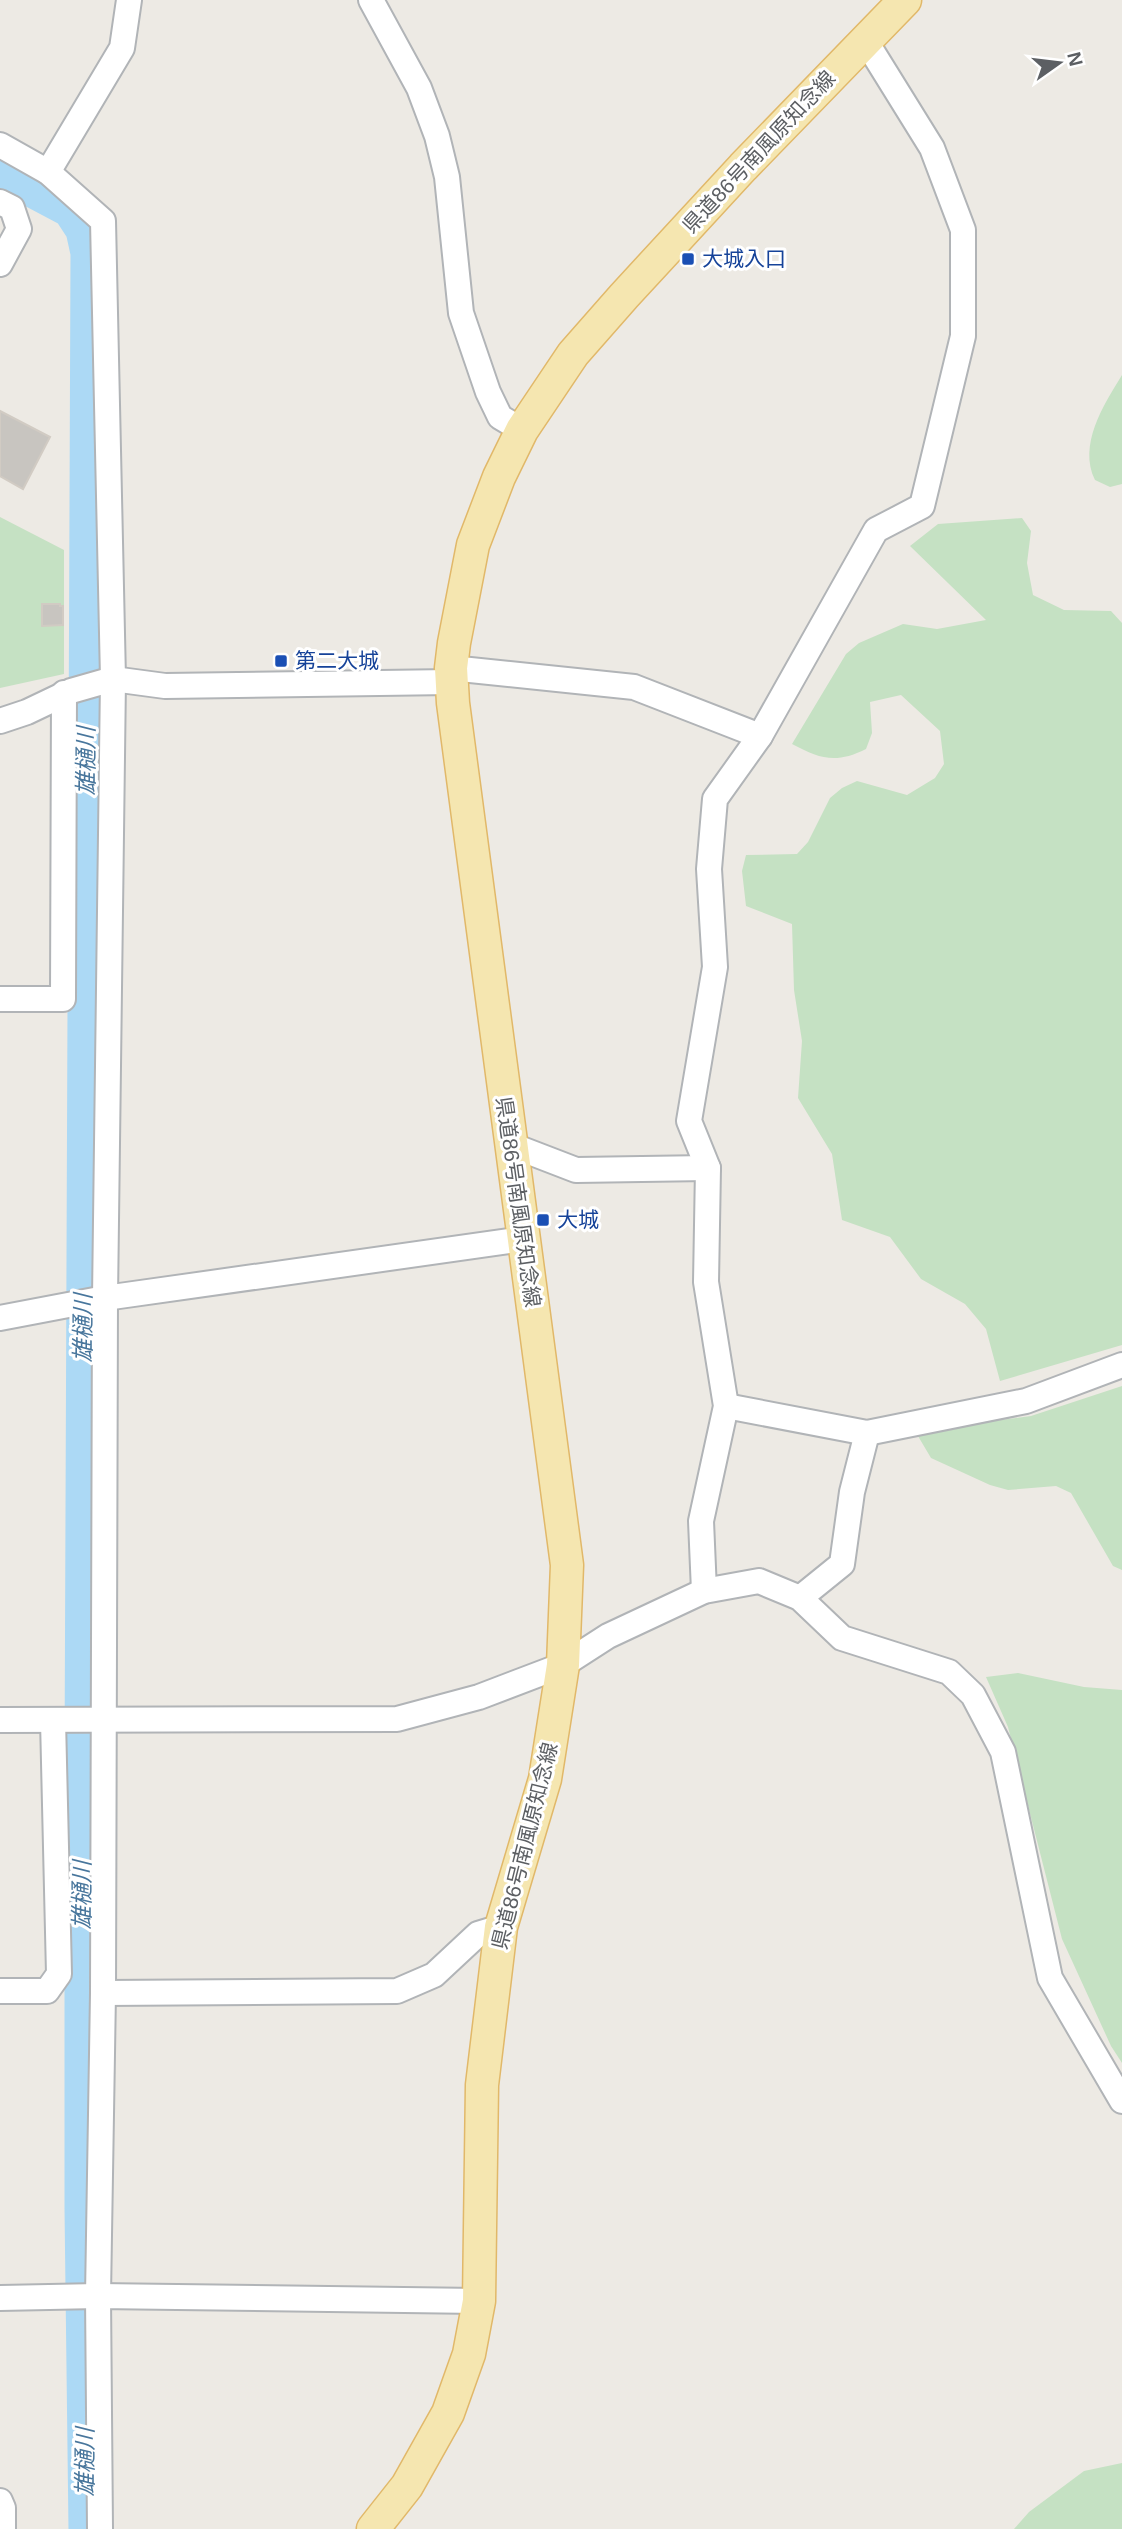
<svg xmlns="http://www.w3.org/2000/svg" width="1122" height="2529" font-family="Arial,'Noto Sans JP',sans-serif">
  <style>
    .green { fill: #c5e1c3 }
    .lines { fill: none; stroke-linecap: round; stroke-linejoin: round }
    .river { stroke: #acd9f5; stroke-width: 35 }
    .building { fill: #c8c5c0; stroke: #d1cbc3; stroke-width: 2 }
    .minor-casing { stroke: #b1b4b7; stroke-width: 28 }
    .major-casing { stroke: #e1b869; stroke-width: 35 }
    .minor { stroke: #fff; stroke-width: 24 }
    .major { stroke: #f5e6b0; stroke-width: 32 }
    .transit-dot { fill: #1a4fb4; stroke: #fff; stroke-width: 2.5 }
    .labels { text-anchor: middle; stroke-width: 6; stroke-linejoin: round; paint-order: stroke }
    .street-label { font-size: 21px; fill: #5c5f63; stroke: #fff }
    .transit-label { font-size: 21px; fill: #164399; stroke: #fff; text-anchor: start }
    .water-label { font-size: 23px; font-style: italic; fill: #48769c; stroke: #fff }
  </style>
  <rect width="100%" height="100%" fill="#edeae4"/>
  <g class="green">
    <path d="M1122 375V484L1110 487 1095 480C1078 445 1103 406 1122 375Z"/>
    <polygon points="0,517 64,550 64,674 0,688"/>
    <path d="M1022 518 1031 531 1027 563 1033 595 1064 610 1111 611 1122 623V1345L1000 1381 986 1329 965 1304 921 1279 890 1237 842 1220 832 1154 798 1098 802 1041 794 990 792 924 746 906 742 871 746 855 797 854 808 842 830 798 842 788 857 781 907 795 935 778 944 764 940 731 901 695 870 702 872 733 866 749C836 764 820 759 792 744L846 654 859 643 903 624 937 629 986 620 910 546 938 524Z"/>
    <polygon points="1122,1386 1122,1570 1113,1566 1071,1493 1056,1486 1008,1490 990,1485 931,1458 915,1431 1031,1416"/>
    <polygon points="1018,1673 1084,1687 1122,1690 1122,2063 1111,2046 1062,1939 1008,1727 986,1677"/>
    <polygon points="1122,2463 1122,2529 1014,2529 1029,2512 1084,2471"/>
  </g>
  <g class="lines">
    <polyline class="river" points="0,173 70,210 83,230 88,253 82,1763 82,2208 86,2529"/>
  </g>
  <g class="building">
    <polygon points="0,411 50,437 23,489 0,476"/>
    <polygon points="42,604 60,604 60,606 63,606 63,625 42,626"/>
  </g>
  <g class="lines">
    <g class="minor-casing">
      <g id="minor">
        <polyline points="371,0 419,88 437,136 447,177 461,313 488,392 500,417 522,430"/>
        <polyline points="0,145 48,172 103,221 113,679 105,1298 103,1993 98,2296 100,2529"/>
        <polyline points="48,172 122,48 129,0"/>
        <polyline points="0,202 12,208 19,229 0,264"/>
        <polyline points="451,668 634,687 760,736"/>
        <polyline points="0,721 27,712 71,691 113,679 165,686 451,682"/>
        <polyline points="0,999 63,999 64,693"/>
        <polyline points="511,1145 576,1170 708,1168"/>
        <polyline points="0,1318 105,1298 524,1239"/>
        <polyline points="726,1406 867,1433 1026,1401 1122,1365"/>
        <polyline points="704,1591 701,1521 726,1406 706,1282 708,1168 689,1121 715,967 709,869 715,799 760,736 876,530 922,506 963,336 963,230 932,148 865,40"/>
        <polyline points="800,1598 842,1564 852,1492 867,1433"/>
        <polyline points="0,1720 397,1719 479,1697 563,1665 608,1636 704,1591 759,1581 800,1598 842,1638 949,1672 973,1695 1003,1752 1050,1978 1122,2101"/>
        <polyline points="0,1991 47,1991 59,1974 53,1720"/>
        <polyline points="103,1993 397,1991 434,1975 478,1934 501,1927"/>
        <polyline points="0,2298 98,2296 479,2301"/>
        <polyline points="0,2501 3,2508 3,2529"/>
      </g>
    </g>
    <g class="major-casing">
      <polyline id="major" points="373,2529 407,2486 448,2413 469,2354 479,2301 482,2085 501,1927 545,1779 563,1665 567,1565 453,703 451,668 454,643 473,545 499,477 522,430 573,354 624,296 743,167 905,0"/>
    </g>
    <use href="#minor" class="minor"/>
    <use href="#major" class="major"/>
  </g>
  <g class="transit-dot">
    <rect x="681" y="252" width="14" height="14" rx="3.5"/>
    <rect x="274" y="654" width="14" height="14" rx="3.5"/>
    <rect x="536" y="1213" width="14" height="14" rx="3.5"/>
  </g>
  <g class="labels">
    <g class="street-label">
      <text transform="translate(759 152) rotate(-47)" y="7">県道86号南風原知念線</text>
      <text transform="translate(518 1202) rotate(82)" y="7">県道86号南風原知念線</text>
      <text transform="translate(525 1846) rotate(-76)" y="7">県道86号南風原知念線</text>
    </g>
    <g class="transit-label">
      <text x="702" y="266">大城入口</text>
      <text x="295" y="668">第二大城</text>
      <text x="557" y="1227">大城</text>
    </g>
    <g class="water-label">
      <text transform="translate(86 761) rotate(-90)" y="8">雄樋川</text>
      <text transform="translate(83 1328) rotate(-90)" y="8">雄樋川</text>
      <text transform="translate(82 1895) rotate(-90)" y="8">雄樋川</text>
      <text transform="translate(85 2462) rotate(-90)" y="8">雄樋川</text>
    </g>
  </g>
  <g transform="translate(1059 63) rotate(76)" stroke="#ffffff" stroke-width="5" paint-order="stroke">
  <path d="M0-5L12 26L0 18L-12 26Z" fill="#5c5f63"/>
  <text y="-10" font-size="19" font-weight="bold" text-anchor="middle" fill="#5c5f63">N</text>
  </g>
</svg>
